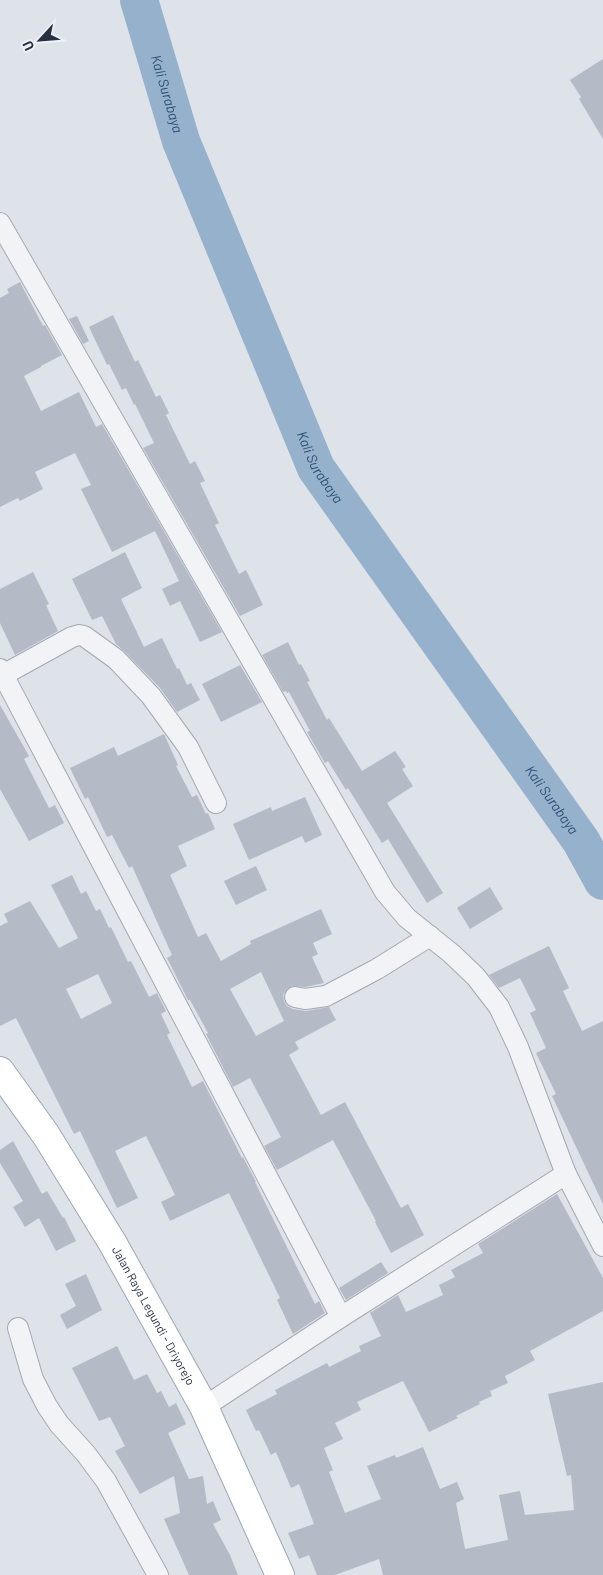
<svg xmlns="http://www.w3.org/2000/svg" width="603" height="1575" font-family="Barlow,sans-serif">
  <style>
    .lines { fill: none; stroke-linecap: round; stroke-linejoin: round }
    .river { stroke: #95b1cc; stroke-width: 38 }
    .building { fill: #b4bbc6; fill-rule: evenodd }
    .minor-casing { stroke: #a3a9b3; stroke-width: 22 }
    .primary-casing { stroke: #9ca7b5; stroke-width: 30 }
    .minor { stroke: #f1f3f7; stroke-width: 20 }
    .primary { stroke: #fff; stroke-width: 28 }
    .labels { text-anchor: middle; stroke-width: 5; stroke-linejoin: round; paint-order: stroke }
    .street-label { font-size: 12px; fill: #263041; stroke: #edf1f6 }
    .water-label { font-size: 14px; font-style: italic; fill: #2d5078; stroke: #edf1f6 }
  </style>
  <rect width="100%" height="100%" fill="#dee2e9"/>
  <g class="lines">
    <path class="river" id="s1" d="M139 0 181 141 316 468 581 841 603 881"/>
  </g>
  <g class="building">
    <polygon points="603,59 603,139 579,99 581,97 570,80"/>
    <polygon points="20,282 43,326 45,325 62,355 41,366 41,367 24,376 41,411 79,392 96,427 102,424 222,632 200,642 180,601 170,606 162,589 179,581 155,531 112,552 81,489 91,485 75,453 35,472 43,489 20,501 18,498 0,507 0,298 9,293 7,289"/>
    <polygon points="113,315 135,362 138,360 156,397 160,395 169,413 166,415 190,464 195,461 205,481 200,483 219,523 215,525 239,574 246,570 263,605 240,616 143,448 154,443 135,404 134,405 126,388 122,390 109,364 107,365 89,327"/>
    <polygon points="77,316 89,341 83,344 69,319"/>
    <polygon points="125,552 142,588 121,599 144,647 162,638 177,669 179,668 187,685 191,683 200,700 177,712 160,688 124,651 116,644 102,616 92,620 72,579"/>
    <polygon points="33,572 49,604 46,605 58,631 15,655 0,623 0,589"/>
    <polygon points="288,642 299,665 301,664 310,681 307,682 327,720 329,718 362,771 395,751 406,767 402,769 413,786 387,803 443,893 427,903 388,839 382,843 348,788 346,790 328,761 325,763 307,732 310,731 289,692 287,693 286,691 283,692 262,655"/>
    <polygon points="240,665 262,702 221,722 202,684"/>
    <polygon points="0,705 29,756 24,759 49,808 55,805 64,823 29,841 0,789"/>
    <path d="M164 734 178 765 176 766 192 797 197 795 206 814 208 813 215 829 178 846 187 866 170 875 198 937 206 933 221 961 251 944 250 941 321 909 332 934 313 943 318 954 312 957 324 983 305 987 292 986 286 990 283 995 284 1001 287 1006 293 1009 306 1011 329 1007 336 1020 295 1042 299 1049 289 1055 321 1115 345 1102 401 1208 408 1204 424 1235 391 1253 375 1222 376 1221 333 1140 277 1170 264 1146 281 1137 250 1078 233 1087 206 1034 208 1033 190 1000H188L167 958 172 955 132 866 129 868 112 835 107 837 88 797 85 799 70 768 114 747 118 756ZM261 972 284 1021 256 1036 230 989Z"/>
    <polygon points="305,797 322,835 305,843 302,836 249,860 233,824 271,807 272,811"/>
    <polygon points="256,866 267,890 236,905 224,881"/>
    <path d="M72 875 81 894 86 891 96 911 100 909 109 928 111 927 128 962 131 961 149 997 157 993 166 1011 161 1014 170 1033 167 1035 192 1087 203 1081 242 1158 243 1157 256 1182H255L315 1304 319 1301 325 1313 293 1334 277 1300 280 1298 229 1193 170 1221 161 1202 175 1195 146 1136 115 1151 138 1198 117 1208 80 1131 74 1134 16 1018 0 1026V926L8 922 4 914 30 901 59 948 78 938 51 885ZM98 974 112 1003 81 1019 66 989Z"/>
    <polygon points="490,887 503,909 470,929 457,908"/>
    <polygon points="549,946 569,988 563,991 582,1031 603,1021 603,1204 552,1096 556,1094 536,1053 546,1048 530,1013 536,1010 520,978 499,988 489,975"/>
    <polygon points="13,1141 42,1194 47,1191 63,1218 64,1217 76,1241 56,1251 39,1218 25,1227 13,1207 23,1201 0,1163 0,1150"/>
    <polygon points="557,1194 603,1278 603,1311 530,1351 535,1360 505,1376 508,1383 490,1391 492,1396 479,1402 480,1404 456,1416 458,1418 429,1432 403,1381 357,1402 361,1410 335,1423 343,1439 324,1448 333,1470 329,1472 345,1513 381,1499 367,1466 395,1455 396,1458 423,1447 440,1489 457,1482 464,1499 456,1503 465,1549 508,1540 499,1495 520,1491 525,1515 574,1510 571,1475 567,1476 548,1394 603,1382 603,1575 383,1575 379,1559 335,1575 317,1575 309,1555 299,1559 288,1533 314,1524 299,1484 291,1488 276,1452 271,1455 259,1430 256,1431 246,1410 277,1394 275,1390 327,1363 329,1367 361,1351 359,1346 381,1336 370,1313 398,1295 406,1312 443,1295 439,1285 455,1277 451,1270 483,1253 478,1244"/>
    <polygon points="381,1262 388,1273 346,1300 339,1288"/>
    <polygon points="86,1274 102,1310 67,1329 60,1315 76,1306 65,1284"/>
    <polygon points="117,1346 134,1380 147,1374 157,1393 161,1391 169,1407 176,1403 186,1424 168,1433 189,1479 203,1476 207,1504 213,1501 221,1520 213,1524 230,1555 238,1575 189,1575 164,1519 180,1513 174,1476 140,1494 115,1451 125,1446 110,1417 99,1421 72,1368"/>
  </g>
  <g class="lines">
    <g class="minor-casing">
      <g id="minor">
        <polyline points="0,223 385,892 407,918 452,954 476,977 499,1007 518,1047 566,1174"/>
        <polyline points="0,669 341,1317"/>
        <polyline points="3,675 72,637 79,635 84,636 116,659 151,696 188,747 216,803"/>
        <polyline points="295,997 305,999 326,996 377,969 430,936"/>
        <polyline points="18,1328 33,1379 47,1406 59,1424 86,1454 106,1481 158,1575"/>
        <polyline points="204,1407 341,1317 566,1174 603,1246"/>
      </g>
    </g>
    <g class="primary-casing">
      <g id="primary">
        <path id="s2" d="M0 1071 46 1135 112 1242 204 1407 280 1575"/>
      </g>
    </g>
    <use href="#minor" class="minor"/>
    <use href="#primary" class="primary"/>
  </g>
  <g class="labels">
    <g class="street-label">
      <text dy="4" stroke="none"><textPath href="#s2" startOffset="289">Jalan Raya Legundi - Driyorejo</textPath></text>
    </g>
    <g class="water-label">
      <text dy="5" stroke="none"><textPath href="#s1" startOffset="98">Kali Surabaya</textPath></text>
      <text dy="5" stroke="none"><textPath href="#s1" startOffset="502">Kali Surabaya</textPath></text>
      <text dy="5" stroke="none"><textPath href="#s1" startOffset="908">Kali Surabaya</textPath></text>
    </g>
  </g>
  <g transform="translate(40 40) rotate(244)" stroke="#edf1f6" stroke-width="4" paint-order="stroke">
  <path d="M0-4L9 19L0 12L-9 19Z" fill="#263041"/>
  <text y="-8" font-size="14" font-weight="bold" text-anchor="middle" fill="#263041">U</text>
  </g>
</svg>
